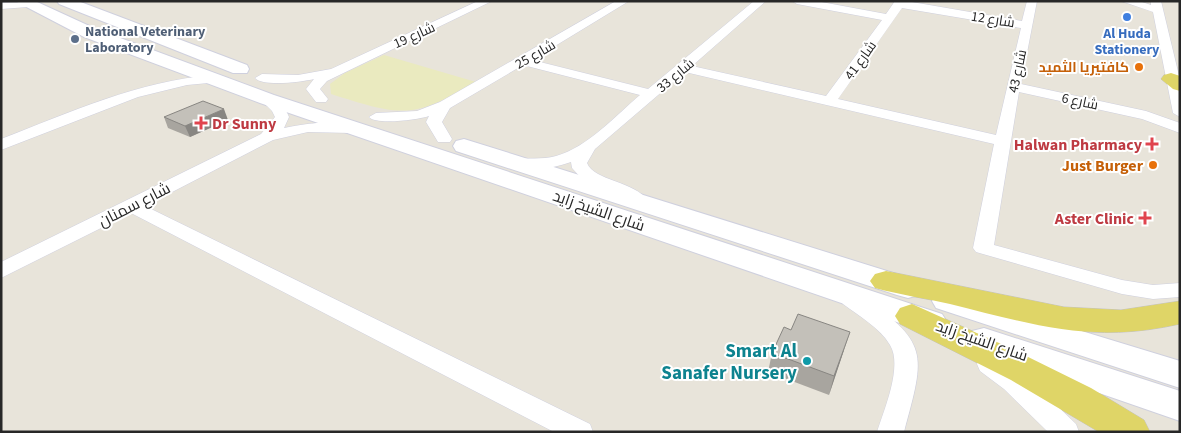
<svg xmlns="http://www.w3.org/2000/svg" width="1181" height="433" font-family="'Source Sans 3',Cairo,sans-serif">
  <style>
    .sand { fill: #eaeabf }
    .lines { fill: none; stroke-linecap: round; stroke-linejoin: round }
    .minor-casing { stroke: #cfd0de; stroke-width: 1 }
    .secondary-casing { stroke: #cfd0de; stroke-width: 2 }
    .primary-casing { stroke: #c3c3c3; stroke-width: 1 }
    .minor { fill: #fff; fill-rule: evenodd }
    .secondary { fill: #fff; fill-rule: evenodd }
    .primary { fill: #dfd567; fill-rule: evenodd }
    .wall { fill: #a8a59f }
    .shaded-wall { fill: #888682 }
    .building { fill: #c3c0b9; stroke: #888682 }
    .shop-dot { fill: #3f7fe0; stroke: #fff; stroke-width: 2 }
    .service-dot { fill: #5c6f8a; stroke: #fff; stroke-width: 2 }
    .food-dot { fill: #e8710a; stroke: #fff; stroke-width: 2 }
    .health-dot { fill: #e0444e; stroke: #fff; stroke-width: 2 }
    .culture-dot { fill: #0f9aa8; stroke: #fff; stroke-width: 2 }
    .labels { text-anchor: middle; stroke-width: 4; stroke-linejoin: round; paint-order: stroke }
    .far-street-label { font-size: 14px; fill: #272727; stroke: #fff }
    .far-service-label { font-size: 14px; font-weight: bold; fill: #4e5e75; stroke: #fff; text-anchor: start }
    .far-shop-label { font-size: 14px; font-weight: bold; fill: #366cbe; stroke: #fff }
    .far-food-label { font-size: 14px; font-weight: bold; fill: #c56008; stroke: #fff; text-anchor: end }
    .health-label { font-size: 16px; font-weight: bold; fill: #be3a42; stroke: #fff; text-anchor: end }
    .food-label { font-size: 16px; font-weight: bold; fill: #c56008; stroke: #fff; text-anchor: end }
    .street-label { font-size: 16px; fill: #272727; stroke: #fff }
    .near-culture-label { font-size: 19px; font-weight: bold; fill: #0d838f; stroke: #fff; text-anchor: end }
  </style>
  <rect width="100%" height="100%" fill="#e8e4da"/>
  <path class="sand" d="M384 55 476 82C412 120 401 116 331 94L330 84 345 73Z"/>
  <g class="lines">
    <g class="minor-casing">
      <g id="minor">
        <path d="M478 1H492L327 81 320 89 328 99 326 102H316L306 89 314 79C302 82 263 87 255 78L262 74 298 75 331 69Z"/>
        <path d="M616 1H629L532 60 648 89 754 1H766L692 66 826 96 882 20 797 4 792 1H816L886 14 895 1H906L1022 21 1027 1H1037L1021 84 1146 111 1180 123V133L1142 119 1019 92 994 245 1122 280 1153 285 1180 283V297L1153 299 1122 294 976 252 973 248 994 144 685 72 595 149 587 163C594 181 635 181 648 201L645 205H633L615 193 582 179 572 168 571 162C554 168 532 172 514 168L512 164 514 160C528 157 542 160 556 156 588 147 615 116 640 95L523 65 450 108 442 122 452 139 450 142H438L426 122 429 116C418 120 375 125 369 117L376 113 417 111 440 102ZM902 8 1021 28 996 135 838 99Z"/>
        <polygon points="1121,1 1139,1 1151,5 1151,1 1161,1 1180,80 1180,117 1173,113 1153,12"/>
        <polygon points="32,2 32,6 28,7 1,9 1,3"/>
        <path d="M214 75 221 79 219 82 187 85 138 97 1 150V139C71 112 138 81 214 75Z"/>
        <path d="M267 95C278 97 285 107 289 117L284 128C298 125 350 116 359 128L351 133 308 132 273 140 145 206 590 424 593 432H554L131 213 1 278V262L261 134 275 117 272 111 260 99Z"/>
        <path d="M851 292 859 294C929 343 926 352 904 432H877C884 410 903 366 890 345 880 328 859 316 843 304L840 299 843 294Z"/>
        <path d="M989 355C1019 364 1052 402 1076 424L1079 432H1048L1004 389 980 371 977 364 980 357Z"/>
      </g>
    </g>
    <g class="secondary-casing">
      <g id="secondary">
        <polygon points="15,1 35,1 96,29 274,95 942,314 947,322 942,330 931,333 920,330 260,103 84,37"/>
        <polygon points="57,1 78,1 247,65 249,69 247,73 233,73 59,4"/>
        <polygon points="464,139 919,281 923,288 919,295 908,298 897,295 456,151 453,146 456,141"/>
        <polygon points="947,290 1180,361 1180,388 936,308 932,301 936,294"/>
        <polygon points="984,328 1180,391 1180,421 972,349 968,340 972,331"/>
      </g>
    </g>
    <g class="primary-casing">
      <g id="primary">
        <polygon points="1171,73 1180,76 1180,91 1173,89 1161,79 1164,75"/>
        <path d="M886 271 1064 307 1121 310 1180 301V324C1091 344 1035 325 950 304 925 298 900 295 875 288L870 281 875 274Z"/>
        <polygon points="912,304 1008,347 1091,388 1144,420 1150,432 1099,432 1011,380 900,324 895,316 900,308"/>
      </g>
    </g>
    <use href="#minor" class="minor"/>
    <use href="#secondary" class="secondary"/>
    <use href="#primary" class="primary"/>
  </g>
  <g class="wall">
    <polygon points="164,117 228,120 190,137 168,128"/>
    <polygon points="844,350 829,395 768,372 772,353"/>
  </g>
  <g class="shaded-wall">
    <polygon points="224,109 228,120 190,137 185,126"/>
    <polygon points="850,332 829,395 834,376"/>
  </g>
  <g class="building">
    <polygon points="203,101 224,109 185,126 164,117"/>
    <polygon points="798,314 850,332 834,376 772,353 784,327 791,330"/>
  </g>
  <circle class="shop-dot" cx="1127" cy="17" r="5"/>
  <circle class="service-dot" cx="75" cy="39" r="5"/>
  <g class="food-dot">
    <circle cx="1139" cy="67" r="5"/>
    <circle cx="1153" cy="165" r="5"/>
  </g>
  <g class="health-dot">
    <path d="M198.5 115.5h5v5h5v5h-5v5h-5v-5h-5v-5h5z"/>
    <path d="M1149.5 136.5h5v5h5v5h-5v5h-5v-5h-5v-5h5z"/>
    <path d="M1142.5 210.5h5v5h5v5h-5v5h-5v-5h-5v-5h5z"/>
  </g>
  <circle class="culture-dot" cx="807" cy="361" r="5"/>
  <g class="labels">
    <g class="far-street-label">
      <text transform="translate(993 19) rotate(9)" y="5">شارع 12</text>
      <text transform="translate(414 35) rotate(-24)" y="5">شارع 19</text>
      <text transform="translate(535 54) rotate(-30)" y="5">شارع 25</text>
      <text transform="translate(860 60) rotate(-54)" y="5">شارع 41</text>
      <text transform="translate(1017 71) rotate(-78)" y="5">شارع 43</text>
      <text transform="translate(675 75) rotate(-40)" y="5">شارع 33</text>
      <text transform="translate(1080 101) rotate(12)" y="5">شارع 6</text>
    </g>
    <g class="far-service-label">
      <text x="85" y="36">National Veterinary<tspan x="85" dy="16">Laboratory</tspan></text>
    </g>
    <g class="far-shop-label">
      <text x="1127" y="38">Al Huda<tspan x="1127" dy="16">Stationery</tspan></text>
    </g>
    <g class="far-food-label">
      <text x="1129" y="72">كافتيريا الثميد</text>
    </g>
    <g class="health-label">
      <text x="212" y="129" text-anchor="start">Dr Sunny</text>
      <text x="1142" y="150">Halwan Pharmacy</text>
      <text x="1134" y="224">Aster Clinic</text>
    </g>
    <g class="food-label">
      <text x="1143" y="171">Just Burger</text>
    </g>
    <g class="street-label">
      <text transform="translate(134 204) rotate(-27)" y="6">شارع سمنان</text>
      <text transform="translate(599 210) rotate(19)" y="6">شارع الشيخ زايد</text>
      <text transform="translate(982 340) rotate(19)" y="6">شارع الشيخ زايد</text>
    </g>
    <g class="near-culture-label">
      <text x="797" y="357">Smart Al<tspan x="797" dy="22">Sanafer Nursery</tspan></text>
    </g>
  </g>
  <rect width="1181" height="433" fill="none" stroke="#272727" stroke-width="5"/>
</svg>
